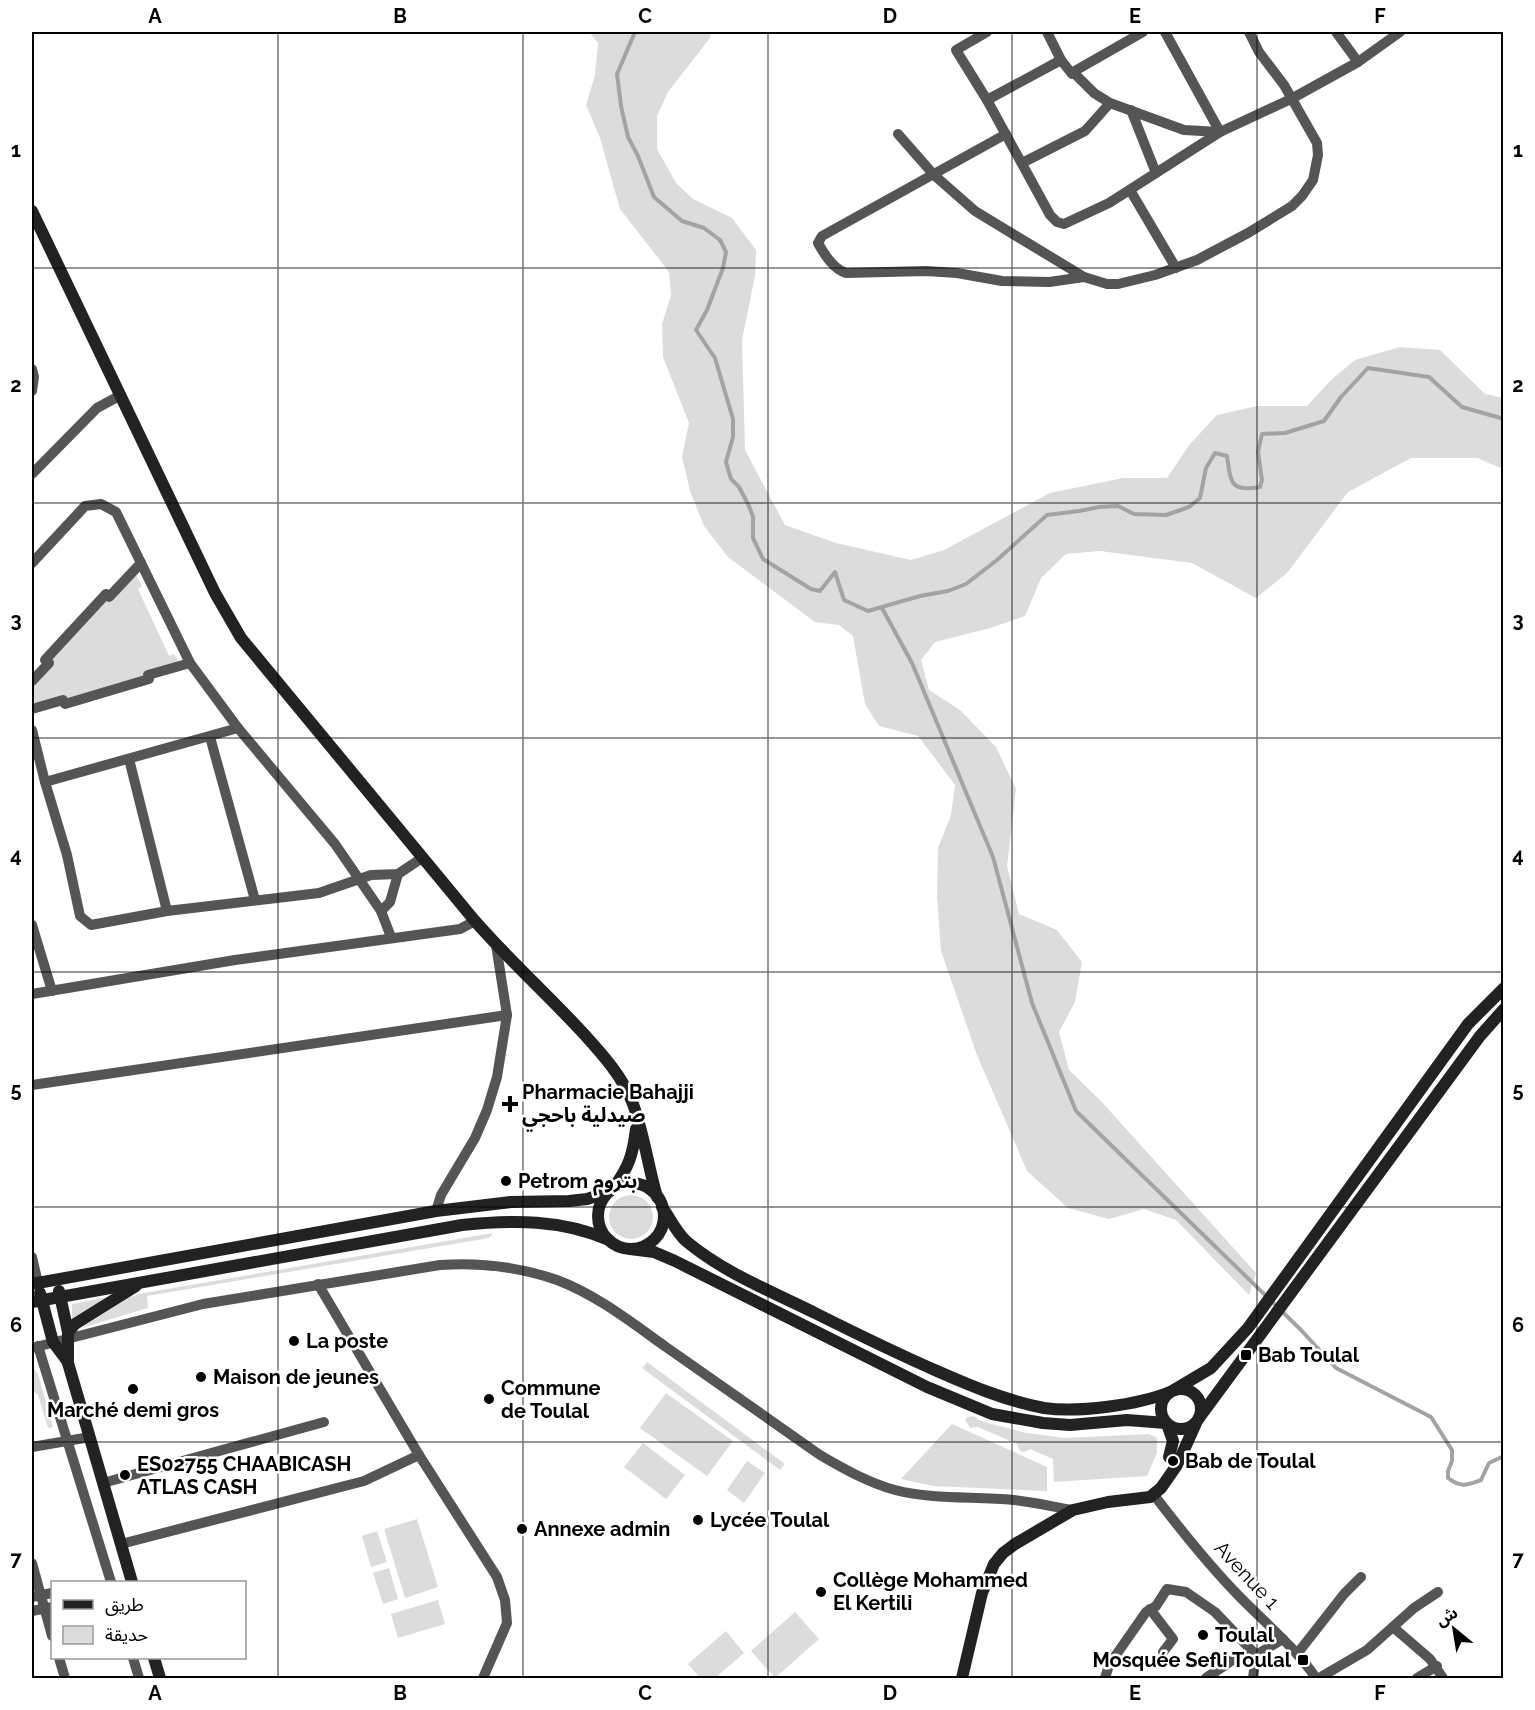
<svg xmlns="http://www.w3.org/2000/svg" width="1535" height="1710" font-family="Raleway,'Noto Sans Arabic',sans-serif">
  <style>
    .green { fill: #dcdcdc }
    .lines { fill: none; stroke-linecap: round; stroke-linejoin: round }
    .stream { stroke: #a3a3a3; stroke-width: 4 }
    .street { stroke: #555; stroke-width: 10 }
    .secondary { stroke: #222; stroke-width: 12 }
    .grid { fill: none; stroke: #000; stroke-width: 1.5; stroke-opacity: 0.55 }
    .poi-dot { fill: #000; stroke: #fff; stroke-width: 2 }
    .labels { text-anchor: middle; stroke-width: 5; stroke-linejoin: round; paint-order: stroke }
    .poi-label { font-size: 20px; font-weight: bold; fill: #000; stroke: #fff; text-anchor: start }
    .street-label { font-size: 20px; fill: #000; stroke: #fff }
    .neatline { fill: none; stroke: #000; stroke-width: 2 }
    .grid-label { font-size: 20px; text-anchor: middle; font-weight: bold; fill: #000 }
  </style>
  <rect width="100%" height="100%" fill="#fff"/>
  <g class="green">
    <polygon points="589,32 711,32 710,38 668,92 657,116 657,149 676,183 693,199 732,218 756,250 755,276 742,340 745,450 785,525 836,543 911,560 944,550 1050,493 1123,478 1167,478 1190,444 1217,415 1257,406 1307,406 1331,380 1355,360 1400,347 1440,350 1485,394 1503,398 1503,469 1477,458 1411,458 1348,492 1287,573 1256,598 1192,563 1100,551 1066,554 1041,578 1025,616 990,628 935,642 921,660 929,690 960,710 996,747 1016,789 1007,866 1019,914 1057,930 1082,962 1075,1002 1059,1032 1069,1070 1100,1100 1256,1273 1249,1295 1176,1220 1144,1209 1109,1219 1068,1208 1027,1171 977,1055 941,951 937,896 938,848 951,815 955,785 918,736 879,726 865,704 853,636 839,625 815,622 728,557 704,526 690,491 682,457 689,423 663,357 662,324 671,295 669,272 620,209 600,138 586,105 595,75 598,43"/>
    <path d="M136 574 142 586 138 589 169 656 174 654 179 662C133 682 85 697 35 704L32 687 54 664 50 660 107 599Z"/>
    <circle cx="631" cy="1217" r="22"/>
    <polygon points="493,1233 490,1237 483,1239 147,1296 148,1308 81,1328 130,1297 144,1293"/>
    <polygon points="108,1297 72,1320 72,1304"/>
    <polygon points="647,1362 785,1464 780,1470 642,1368"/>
    <polygon points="32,1366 38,1374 53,1427 48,1428 38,1395 32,1390"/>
    <polygon points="666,1393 733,1441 707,1476 640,1428"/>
    <polygon points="974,1416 979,1420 988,1423 1027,1433 1065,1438 1149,1434 1157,1438 1157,1453 1147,1476 1054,1482 1053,1459 1030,1449 1024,1452 1020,1451 1017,1444 978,1427 970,1428 965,1420 967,1417"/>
    <polygon points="952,1424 1047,1467 1047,1491 933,1486 901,1479"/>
    <polygon points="643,1443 685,1475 666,1499 624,1467"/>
    <polygon points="747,1461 765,1473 744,1503 727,1490"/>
    <polygon points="417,1519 438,1587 405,1598 384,1529"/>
    <polygon points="377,1531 387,1562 371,1567 362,1536"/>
    <polygon points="389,1568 398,1599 383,1604 373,1573"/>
    <polygon points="438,1600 445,1624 398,1638 391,1614"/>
    <polygon points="795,1612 819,1639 775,1678 751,1651"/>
    <polygon points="726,1631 744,1653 715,1678 700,1678 688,1664"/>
  </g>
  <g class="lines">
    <g class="stream">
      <path d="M635 32 617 74 621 106 628 137 638 156 654 197 682 221 704 228 720 240 726 252 723 268 707 310 696 330 715 358 733 419V437L726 462 731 479 739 487 749 506 753 517V538L763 559 811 589 820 591 835 572 844 600 868 611 920 596 948 591 966 584 997 560 1047 515 1079 511 1099 507 1118 506 1134 514 1166 515 1189 507 1200 498 1206 468 1215 453 1227 456C1231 483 1230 492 1260 487L1262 480 1258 452 1262 434 1285 433 1324 421 1341 397 1368 368 1429 377 1462 407 1504 419"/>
      <path d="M882 608 912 663 993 857 1032 1003 1076 1111 1301 1330 1336 1368 1431 1417 1452 1450V1461L1448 1471V1478C1461 1488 1467 1485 1481 1480L1489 1463 1504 1456"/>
    </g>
    <g class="street">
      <polyline points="987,32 956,50 987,100 1050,215 1057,222 1064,224 1109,203 1220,132 1165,32"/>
      <polyline points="1047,32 1061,60 1072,74 1073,72 1094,93 1110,103 1184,130 1220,132 1291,99 1358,62 1400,32"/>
      <polyline points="1336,32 1358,62"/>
      <polyline points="1073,72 1143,32"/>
      <polyline points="987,100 1061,60"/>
      <polyline points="1131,110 1156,173"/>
      <polyline points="898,134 934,175 975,211 1084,277 1107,284 1118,284 1155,275 1197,260 1248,233 1292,206 1302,196 1313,180 1318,155 1317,143 1284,85 1259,52 1249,32"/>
      <path d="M1006 134 822 236 818 243C824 254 833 269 846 273L926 271 957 273 1002 281 1049 282 1084 277"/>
      <polyline points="1022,163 1085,131 1110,103"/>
      <polyline points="1130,190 1176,268"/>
      <polyline points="32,369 34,377 32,391"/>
      <polyline points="32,474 97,408 121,395"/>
      <polyline points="32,563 85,506 101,504 116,512 190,663 238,728 335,844 381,911 391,937"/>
      <polyline points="32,681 49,663 45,660 106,594 109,597 141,563"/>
      <polyline points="32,709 63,700 65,704 149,679 148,675 190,663"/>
      <polyline points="32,730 45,782 67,855 80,916 91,925 167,911 319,893 371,875 398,874 422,858"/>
      <polyline points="210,737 255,900"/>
      <polyline points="129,759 167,911"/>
      <polyline points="45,782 238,728"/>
      <polyline points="381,911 390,902 398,874"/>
      <polyline points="32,925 52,991"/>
      <polyline points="32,994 235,960 460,929 475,921"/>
      <polyline points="32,1085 507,1015"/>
      <polyline points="436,1211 441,1195 475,1138 487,1110 497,1077 507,1015 496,945"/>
      <polyline points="32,1257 38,1283"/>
      <polyline points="318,1284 419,1455 497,1577 505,1600 507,1623 483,1678"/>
      <polyline points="38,1346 111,1582"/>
      <path d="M32 1348 203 1304 440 1265C480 1262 519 1267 557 1280 597 1295 632 1323 666 1347 718 1383 769 1419 820 1455 844 1469 869 1483 895 1490 934 1500 974 1496 1014 1500 1034 1502 1054 1507 1073 1510"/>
      <polyline points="32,1447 90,1437"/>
      <polyline points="103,1483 324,1422"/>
      <path d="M1154 1495C1180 1529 1207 1563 1237 1594 1264 1622 1294 1646 1316 1678"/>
      <polyline points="121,1544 364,1481 419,1455"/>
      <polyline points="32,1563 52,1636"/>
      <polyline points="32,1597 52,1593"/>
      <polyline points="1150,1609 1173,1639 1163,1652"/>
      <polyline points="32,1611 52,1607"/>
      <polyline points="1393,1627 1430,1659 1443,1678"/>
      <polyline points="1297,1654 1344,1594 1361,1577"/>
      <polyline points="59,1658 65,1678"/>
      <polyline points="133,1658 139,1678"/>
      <polyline points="1105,1678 1109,1665 1146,1612 1156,1606 1167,1589 1186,1592 1215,1612 1256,1655"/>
      <polyline points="1206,1678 1234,1659 1256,1655"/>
      <polyline points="1253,1678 1256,1655 1283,1639"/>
      <polyline points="1319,1678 1367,1650 1414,1608 1438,1592"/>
      <polyline points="1417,1678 1437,1666"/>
    </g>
    <g class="secondary">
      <path d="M32 211 215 593 241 638 475 921C509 960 548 995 583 1033 602 1054 623 1077 633 1104 644 1134 648 1166 657 1197"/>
      <circle cx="631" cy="1216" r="33"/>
      <path d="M614 1187C629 1167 633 1154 636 1129"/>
      <path d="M662 1207C670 1218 676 1232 686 1241 724 1273 773 1292 817 1314 857 1334 896 1353 937 1371 971 1386 1007 1401 1044 1408 1078 1413 1138 1405 1170 1392"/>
      <polyline points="630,1249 654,1252 675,1261 927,1387 992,1414 1043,1423 1070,1425 1127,1420 1166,1423"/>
      <polyline points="32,1284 436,1211 511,1202 569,1201 587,1199 609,1192"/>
      <polyline points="59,1291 68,1332 68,1363 132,1582"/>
      <polyline points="40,1293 53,1342 68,1362"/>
      <path d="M32 1302 462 1225C513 1220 561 1219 609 1240"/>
      <polyline points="68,1332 75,1324 136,1286"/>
      <circle cx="1181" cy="1409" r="20"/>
      <polyline points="1174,1390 1211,1368 1248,1328 1468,1024 1504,988"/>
      <polyline points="1199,1418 1480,1036 1504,1009"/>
      <polyline points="1167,1424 1173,1441 1169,1457"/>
      <polyline points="1179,1461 1196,1423"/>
      <polyline points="154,1658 160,1678"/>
      <polyline points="962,1678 982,1593 994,1564 1003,1553 1015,1544 1073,1510 1108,1502 1150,1497 1161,1488 1177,1465"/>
    </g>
  </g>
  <path class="grid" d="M278 32V1678M523 32V1678M768 32V1678M1012 32V1678M1257 32V1678M32 268H1504M32 503H1504M32 738H1504M32 972H1504M32 1207H1504M32 1442H1504"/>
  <g class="poi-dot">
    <path d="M507 1095h6v6h6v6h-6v6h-6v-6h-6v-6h6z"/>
    <circle cx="506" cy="1181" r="6"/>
    <circle cx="294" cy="1341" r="6"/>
    <rect x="1240" y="1349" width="12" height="12" rx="3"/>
    <circle cx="201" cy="1377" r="6"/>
    <circle cx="133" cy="1389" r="6"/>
    <circle cx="489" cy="1399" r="6"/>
    <circle cx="1173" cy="1461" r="6"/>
    <circle cx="125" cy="1475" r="6"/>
    <circle cx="698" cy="1520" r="6"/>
    <circle cx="522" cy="1529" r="6"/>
    <circle cx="821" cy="1592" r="6"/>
    <circle cx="1203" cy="1635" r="6"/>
    <rect x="1297" y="1654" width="12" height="12" rx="3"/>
  </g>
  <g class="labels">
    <g class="poi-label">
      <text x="522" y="1099">Pharmacie Bahajji<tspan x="522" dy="23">صيدلية باحجي</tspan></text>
      <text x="518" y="1188">Petrom بتروم</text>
      <text x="306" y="1348">La poste</text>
      <text x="1258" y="1362">Bab Toulal</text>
      <text x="213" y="1384">Maison de jeunes</text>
      <text x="501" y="1395">Commune<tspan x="501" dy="23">de Toulal</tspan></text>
      <text x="133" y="1417" text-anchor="middle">Marché demi gros</text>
      <text x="1185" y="1468">Bab de Toulal</text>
      <text x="137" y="1471">ES02755 CHAABICASH<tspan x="137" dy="23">ATLAS CASH</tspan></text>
      <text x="710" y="1527">Lycée Toulal</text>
      <text x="534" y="1536">Annexe admin</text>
      <text x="833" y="1587">Collège Mohammed<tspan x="833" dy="23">El Kertili</tspan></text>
      <text x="1215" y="1642">Toulal</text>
      <text x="1291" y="1667" text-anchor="end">Mosquée Sefli Toulal</text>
    </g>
    <g class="street-label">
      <text transform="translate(1247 1575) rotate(47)" y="7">Avenue 1</text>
    </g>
  </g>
  <rect width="1535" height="1710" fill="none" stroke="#ffffff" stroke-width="66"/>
  <rect x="51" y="1581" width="195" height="78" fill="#ffffff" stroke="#999999" stroke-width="1.5"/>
  <rect x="63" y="1600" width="30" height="9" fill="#222222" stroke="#999999" stroke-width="1.5"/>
  <text x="105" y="1611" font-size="18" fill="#000000">طريق</text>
  <rect x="63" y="1626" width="30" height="18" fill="#dcdcdc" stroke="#999999" stroke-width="1.5"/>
  <text x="105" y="1641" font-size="18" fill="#000000">حديقة</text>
  <g transform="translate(1454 1629) rotate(330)" stroke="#ffffff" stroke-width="4.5" paint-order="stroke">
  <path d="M0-4.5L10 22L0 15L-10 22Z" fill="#000000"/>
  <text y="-9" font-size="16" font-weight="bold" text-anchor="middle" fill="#000000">ش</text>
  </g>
  <rect x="33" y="33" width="1469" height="1644" class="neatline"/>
  <g class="grid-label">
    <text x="155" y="23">A</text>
    <text x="400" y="23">B</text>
    <text x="645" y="23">C</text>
    <text x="890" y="23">D</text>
    <text x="1135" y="23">E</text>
    <text x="1380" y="23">F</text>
    <text x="16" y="157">1</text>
    <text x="1518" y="157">1</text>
    <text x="16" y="392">2</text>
    <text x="1518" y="392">2</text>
    <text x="16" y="627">3</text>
    <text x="1518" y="627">3</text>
    <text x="16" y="862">4</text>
    <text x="1518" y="862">4</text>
    <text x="16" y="1097">5</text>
    <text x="1518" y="1097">5</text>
    <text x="16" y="1332">6</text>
    <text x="1518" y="1332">6</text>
    <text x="16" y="1566">7</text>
    <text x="1518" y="1566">7</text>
    <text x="155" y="1700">A</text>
    <text x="400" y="1700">B</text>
    <text x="645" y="1700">C</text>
    <text x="890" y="1700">D</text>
    <text x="1135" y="1700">E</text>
    <text x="1380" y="1700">F</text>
  </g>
</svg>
